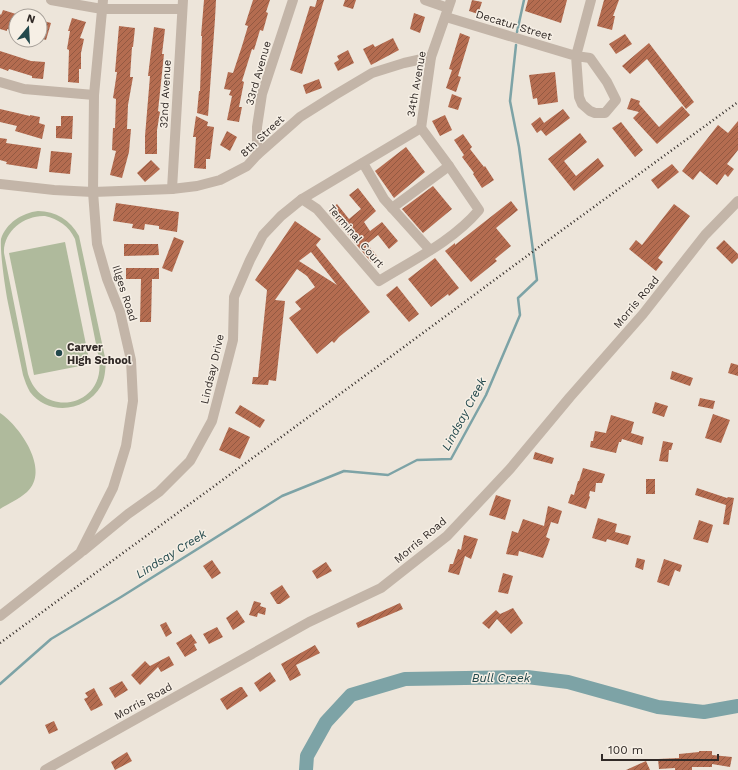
<svg xmlns="http://www.w3.org/2000/svg" width="738" height="770" font-family="'Work Sans',sans-serif">
  <style>
    .pitch { fill: #afba9c; fill-rule: evenodd }
    .lines { fill: none; stroke-linecap: round; stroke-linejoin: round }
    .stream { stroke: #7da3a6; stroke-width: 2.5 }
    .river { stroke: #7da3a6; stroke-width: 14 }
    .building { fill: url(#building-hatch); fill-rule: evenodd }
    .minor { stroke: #c3b5a8; stroke-width: 10 }
    .rail { stroke: #312a27; stroke-width: 2.5; stroke-dasharray: 1 3; stroke-linecap: butt }
    .poi-dot { fill: #22484c; stroke: #f6efe5; stroke-width: 1.5 }
    .labels { text-anchor: middle; stroke-width: 3; stroke-linejoin: round; paint-order: stroke }
    .street-label { font-size: 11px; fill: #312a27; stroke: #f6efe5 }
    .poi-label { font-size: 11px; font-weight: bold; fill: #312a27; stroke: #f6efe5; text-anchor: start }
    .water-label { font-size: 12px; font-style: italic; fill: #22484c; stroke: #f6efe5 }
  </style>
  <defs>
    <pattern id="building-hatch" width="6" height="6" patternUnits="userSpaceOnUse"><rect width="6" height="6" fill="#b46c50"/><path d="M-1 1l2-2M0 6l6-6M5 7l2-2" fill="none" stroke="#935942"/></pattern>
  </defs>
  <rect width="100%" height="100%" fill="#ede5da"/>
  <g class="pitch">
    <path d="M38 211C56 211 70 220 79 236L106 362C105 371 105 379 101 386 86 412 48 416 30 392 27 387 25 381 23 375 18 351 13 327 8 303 5 287 0 254 1 239 6 223 22 213 38 211ZM45 216C58 219 69 226 75 239L99 359C106 407 42 420 28 374L4 253C3 231 25 215 45 216Z"/>
    <polygon points="65,242 90,364 34,375 9,253"/>
    <path d="M0 413C20 426 51 471 27 492 19 499 8 504 0 509Z"/>
  </g>
  <g class="lines">
    <g class="stream">
      <polyline points="517,32 524,0"/>
      <polyline points="0,684 51,639 121,597 282,496 344,471 388,475 417,460 451,459 486,395 520,315 518,298 537,280 519,147 510,101 516,45"/>
    </g>
    <polyline class="river" points="306,770 307,756 326,722 351,695 405,679 527,677 568,682 658,707 704,712 738,706"/>
  </g>
  <g class="building">
    <polygon points="204,0 216,0 215,19 208,116 197,113 199,91 200,91 202,36 201,36"/>
    <polygon points="253,0 270,0 266,12 268,13 263,31 260,30 254,50 252,49 242,81 244,82 239,107 242,107 239,122 227,120 232,96 229,95 231,90 224,89 228,72 233,73 242,46 248,26 245,25"/>
    <polygon points="317,0 324,0 302,74 290,70 310,6 315,7"/>
    <polygon points="345,0 356,0 353,9 343,6"/>
    <polygon points="472,0 482,2 478,14 469,11"/>
    <polygon points="528,0 567,0 561,23 525,11"/>
    <polygon points="604,0 619,0 613,16 615,16 612,30 597,26"/>
    <polygon points="3,10 16,14 16,32 7,29 7,31 0,29 0,14 1,15"/>
    <polygon points="414,13 425,17 420,33 410,29"/>
    <polygon points="72,18 86,22 80,38 84,39 81,53 81,69 79,69 79,83 68,82 69,50 67,49 70,31 68,31"/>
    <polygon points="40,20 51,23 46,40 40,38"/>
    <polygon points="119,26 135,28 133,47 132,47 130,77 133,77 128,105 127,129 131,129 129,152 122,178 110,175 116,151 112,150 113,128 115,128 116,99 113,98 117,72 115,72"/>
    <polygon points="154,27 165,29 162,54 164,54 158,111 160,112 157,130 157,154 145,154 145,136 150,76 148,76"/>
    <polygon points="460,33 470,37 458,76 461,77 456,92 446,88 452,70 449,69"/>
    <polygon points="625,34 632,44 616,54 609,44"/>
    <polygon points="393,38 399,50 371,65 363,49 373,44 375,47"/>
    <polygon points="649,43 694,102 686,109 647,59 630,74 622,66"/>
    <polygon points="348,50 354,63 338,71 334,63 339,60 337,56"/>
    <polygon points="0,51 31,61 45,62 43,79 32,78 32,76 9,69 8,71 0,68"/>
    <polygon points="555,72 558,102 538,105 537,98 533,99 529,75"/>
    <polygon points="319,79 322,88 306,94 303,85"/>
    <polygon points="452,94 462,98 458,110 448,107"/>
    <polygon points="631,98 640,101 639,104 659,127 682,106 690,115 657,144 633,118 639,112 627,109"/>
    <polygon points="0,109 30,116 30,115 40,117 39,123 45,125 42,139 15,131 17,126 0,122"/>
    <polygon points="563,109 570,118 546,136 541,130 537,133 531,124 540,117 544,123"/>
    <polygon points="445,115 452,130 440,136 432,121"/>
    <polygon points="61,116 73,116 72,139 56,138 56,126 61,126"/>
    <polygon points="196,116 208,122 207,126 214,127 210,159 206,159 206,169 194,168 196,137 193,137"/>
    <polygon points="738,121 738,150 727,164 734,169 728,177 725,174 717,185 700,171 693,180 682,171 718,125 728,133"/>
    <polygon points="621,122 643,150 635,157 612,128"/>
    <polygon points="227,131 237,137 230,151 220,145"/>
    <polygon points="580,133 587,142 564,161 576,176 598,158 604,166 574,191 548,159"/>
    <polygon points="463,134 472,147 470,149 484,167 485,166 494,180 482,188 473,174 474,173 462,157 464,155 454,140"/>
    <polygon points="0,138 7,139 6,143 41,148 37,169 6,164 7,162 0,160"/>
    <polygon points="406,147 425,172 394,198 375,171"/>
    <polygon points="51,151 72,153 70,174 49,172"/>
    <polygon points="151,160 160,169 145,182 137,173"/>
    <polygon points="672,164 679,172 658,189 651,180"/>
    <polygon points="433,186 452,209 423,233 402,209"/>
    <polygon points="358,188 376,211 364,222 370,231 382,222 398,241 389,249 378,235 367,244 378,257 371,262 328,211 337,204 349,219 361,209 349,195"/>
    <polygon points="511,201 518,210 496,228 511,246 495,259 497,261 471,282 445,251 455,243 455,245"/>
    <polygon points="116,203 179,212 177,232 159,229 159,226 145,224 144,230 132,228 133,224 113,221"/>
    <polygon points="674,204 690,216 658,258 663,262 656,271 629,249 636,240 642,245"/>
    <path d="M295 221 321 239 316 245 370 312 339 337 334 343 332 341 317 354 289 318 301 309 295 302 315 287 307 276 297 269 275 300 285 301 276 381 269 380 268 385 252 384 253 377H258L267 290 255 280ZM311 252 337 285 299 261Z"/>
    <polygon points="174,237 184,241 172,272 162,268"/>
    <polygon points="724,240 738,254 738,258 732,264 716,248"/>
    <polygon points="124,244 158,244 159,255 124,256"/>
    <polygon points="435,258 459,288 449,296 448,294 431,307 408,279"/>
    <polygon points="126,268 159,268 159,279 152,279 151,322 140,322 141,279 126,279"/>
    <polygon points="397,286 419,314 409,322 386,295"/>
    <polygon points="731,363 738,365 738,376 728,373"/>
    <polygon points="672,371 693,378 690,386 670,379"/>
    <polygon points="700,398 715,401 713,409 698,406"/>
    <polygon points="655,402 668,406 664,417 652,413"/>
    <polygon points="240,405 265,420 260,428 235,413"/>
    <polygon points="713,414 730,420 721,443 705,438"/>
    <polygon points="611,415 634,422 631,433 644,437 642,445 622,439 621,442 619,442 616,453 590,447 591,441 593,441 595,431 606,433"/>
    <polygon points="229,427 250,437 240,459 219,450"/>
    <polygon points="663,441 673,443 671,450 669,450 668,462 659,461"/>
    <polygon points="535,452 554,458 552,464 533,459"/>
    <polygon points="583,468 605,474 602,483 596,483 595,492 590,491 589,496 590,497 586,509 568,503 571,494 574,495 578,481 579,481"/>
    <rect x="646" y="479" width="9" height="15"/>
    <polygon points="697,488 727,498 728,497 734,498 729,525 723,524 726,505 695,495"/>
    <polygon points="496,495 511,500 505,520 489,515"/>
    <polygon points="548,506 562,511 558,524 551,522 546,537 550,539 543,558 519,551 518,556 506,554 512,531 518,533 523,519 544,526"/>
    <polygon points="598,518 617,524 615,532 631,536 628,545 607,539 606,542 592,538"/>
    <polygon points="699,520 713,525 708,543 693,539"/>
    <polygon points="464,535 478,539 471,559 465,556 459,575 448,572 450,564 453,564 458,549 461,550"/>
    <polygon points="637,558 645,560 643,570 635,567"/>
    <polygon points="664,559 682,565 680,572 675,570 669,586 657,582"/>
    <polygon points="212,560 221,573 212,579 203,566"/>
    <polygon points="326,562 332,571 317,579 312,571"/>
    <polygon points="503,573 513,576 508,594 498,592"/>
    <polygon points="282,585 290,597 280,604 277,604 270,593"/>
    <polygon points="254,601 261,603 260,606 266,608 265,615 258,613 257,617 249,615"/>
    <polygon points="400,603 403,609 358,628 356,623"/>
    <polygon points="513,608 523,623 511,634 497,619 489,629 482,623 496,610 500,614"/>
    <polygon points="237,610 245,622 233,630 226,618"/>
    <polygon points="166,622 172,633 166,637 160,625"/>
    <polygon points="217,627 223,637 209,644 203,634"/>
    <polygon points="191,634 197,643 194,644 197,650 185,657 176,643"/>
    <polygon points="315,645 320,653 296,665 301,675 290,681 281,664"/>
    <polygon points="169,656 174,665 161,672 158,667 140,685 131,675 145,661 150,666"/>
    <polygon points="270,672 276,681 260,692 254,683"/>
    <polygon points="122,681 128,690 115,698 109,688"/>
    <polygon points="240,687 242,687 248,696 227,710 220,699"/>
    <polygon points="94,688 103,705 91,711 84,699 88,697 85,693"/>
    <polygon points="54,721 58,730 49,734 45,725"/>
    <polygon points="699,751 712,751 712,755 732,757 730,767 712,764 712,767 692,767 692,770 675,770 675,768 659,769 658,759 679,758 679,754 699,752"/>
    <polygon points="127,752 132,761 115,770 111,762"/>
    <polygon points="646,761 650,770 626,770"/>
  </g>
  <g class="lines">
    <g class="minor">
      <polyline points="51,0 102,9 182,9"/>
      <polyline points="425,0 448,8"/>
      <polyline points="446,17 576,56 590,58 607,82 616,100 605,113 595,113 590,111 582,104 579,97 576,56 591,0"/>
      <polyline points="0,82 24,89 94,95"/>
      <polyline points="421,128 431,57 451,0"/>
      <polyline points="257,155 257,127 262,94 293,0"/>
      <polyline points="363,163 384,199 430,250"/>
      <polyline points="0,184 54,190 93,192 172,189 197,186 220,180 247,166 257,155 300,117 335,95 372,73 404,63 431,57"/>
      <polyline points="172,189 183,0"/>
      <path d="M302 199 317 209 379 281C413 260 453 241 479 210L449 166 421 128"/>
      <polyline points="392,208 449,166"/>
      <polyline points="83,551 128,514 159,492 190,461 212,421 233,340 234,297 250,260 263,235 281,216 302,199 421,128"/>
      <polyline points="0,616 80,553 113,488 126,446 133,401 131,360 120,312 107,279 97,244 93,192 94,95 103,0"/>
      <polyline points="45,770 309,622 381,588 447,536 510,469 570,397 643,314 705,235 738,201"/>
    </g>
    <polyline class="rail" points="0,643 370,372 554,236 738,102"/>
  </g>
  <circle class="poi-dot" cx="59" cy="353" r="4"/>
  <g class="labels">
    <g class="street-label">
      <text transform="translate(514 25) rotate(17)" y="4">Decatur Street</text>
      <text transform="translate(258 73) rotate(-74)" y="4">33rd Avenue</text>
      <text transform="translate(416 84) rotate(-80)" y="4">34th Avenue</text>
      <text transform="translate(165 94) rotate(-87)" y="4">32nd Avenue</text>
      <text transform="translate(262 136) rotate(-43)" y="4">8th Street</text>
      <text transform="translate(356 236) rotate(49)" y="4">Terminal Court</text>
      <text transform="translate(125 293) rotate(72)" y="4">Illges Road</text>
      <text transform="translate(636 302) rotate(-50)" y="4">Morris Road</text>
      <text transform="translate(212 369) rotate(-77)" y="4">Lindsay Drive</text>
      <text transform="translate(420 540) rotate(-40)" y="4">Morris Road</text>
      <text transform="translate(143 701) rotate(-29)" y="4">Morris Road</text>
    </g>
    <g class="poi-label">
      <text x="67" y="351">Carver<tspan x="67" dy="13">High School</tspan></text>
    </g>
    <g class="water-label">
      <text transform="translate(464 414) rotate(-62)" y="4">Lindsay Creek</text>
      <text transform="translate(171 554) rotate(-32)" y="4">Lindsay Creek</text>
      <text x="501" y="682">Bull Creek</text>
    </g>
  </g>
  <g transform="translate(28 28) rotate(18)"><circle r="19" fill="#f6efe5" stroke="#a7a099"/>
  <path d="M0-3L7 15L0 10L-7 15Z" fill="#22484c"/>
  <text y="-6" font-size="11" font-weight="bold" text-anchor="middle" fill="#312a27">N</text>
  </g>
  <path d="M602 754v6h116v-6" fill="none" stroke="#312a27" stroke-width="2"/>
  <text x="608" y="754" font-size="12" fill="#312a27" stroke="#f6efe5" stroke-width="3" paint-order="stroke">100 m</text>
</svg>
